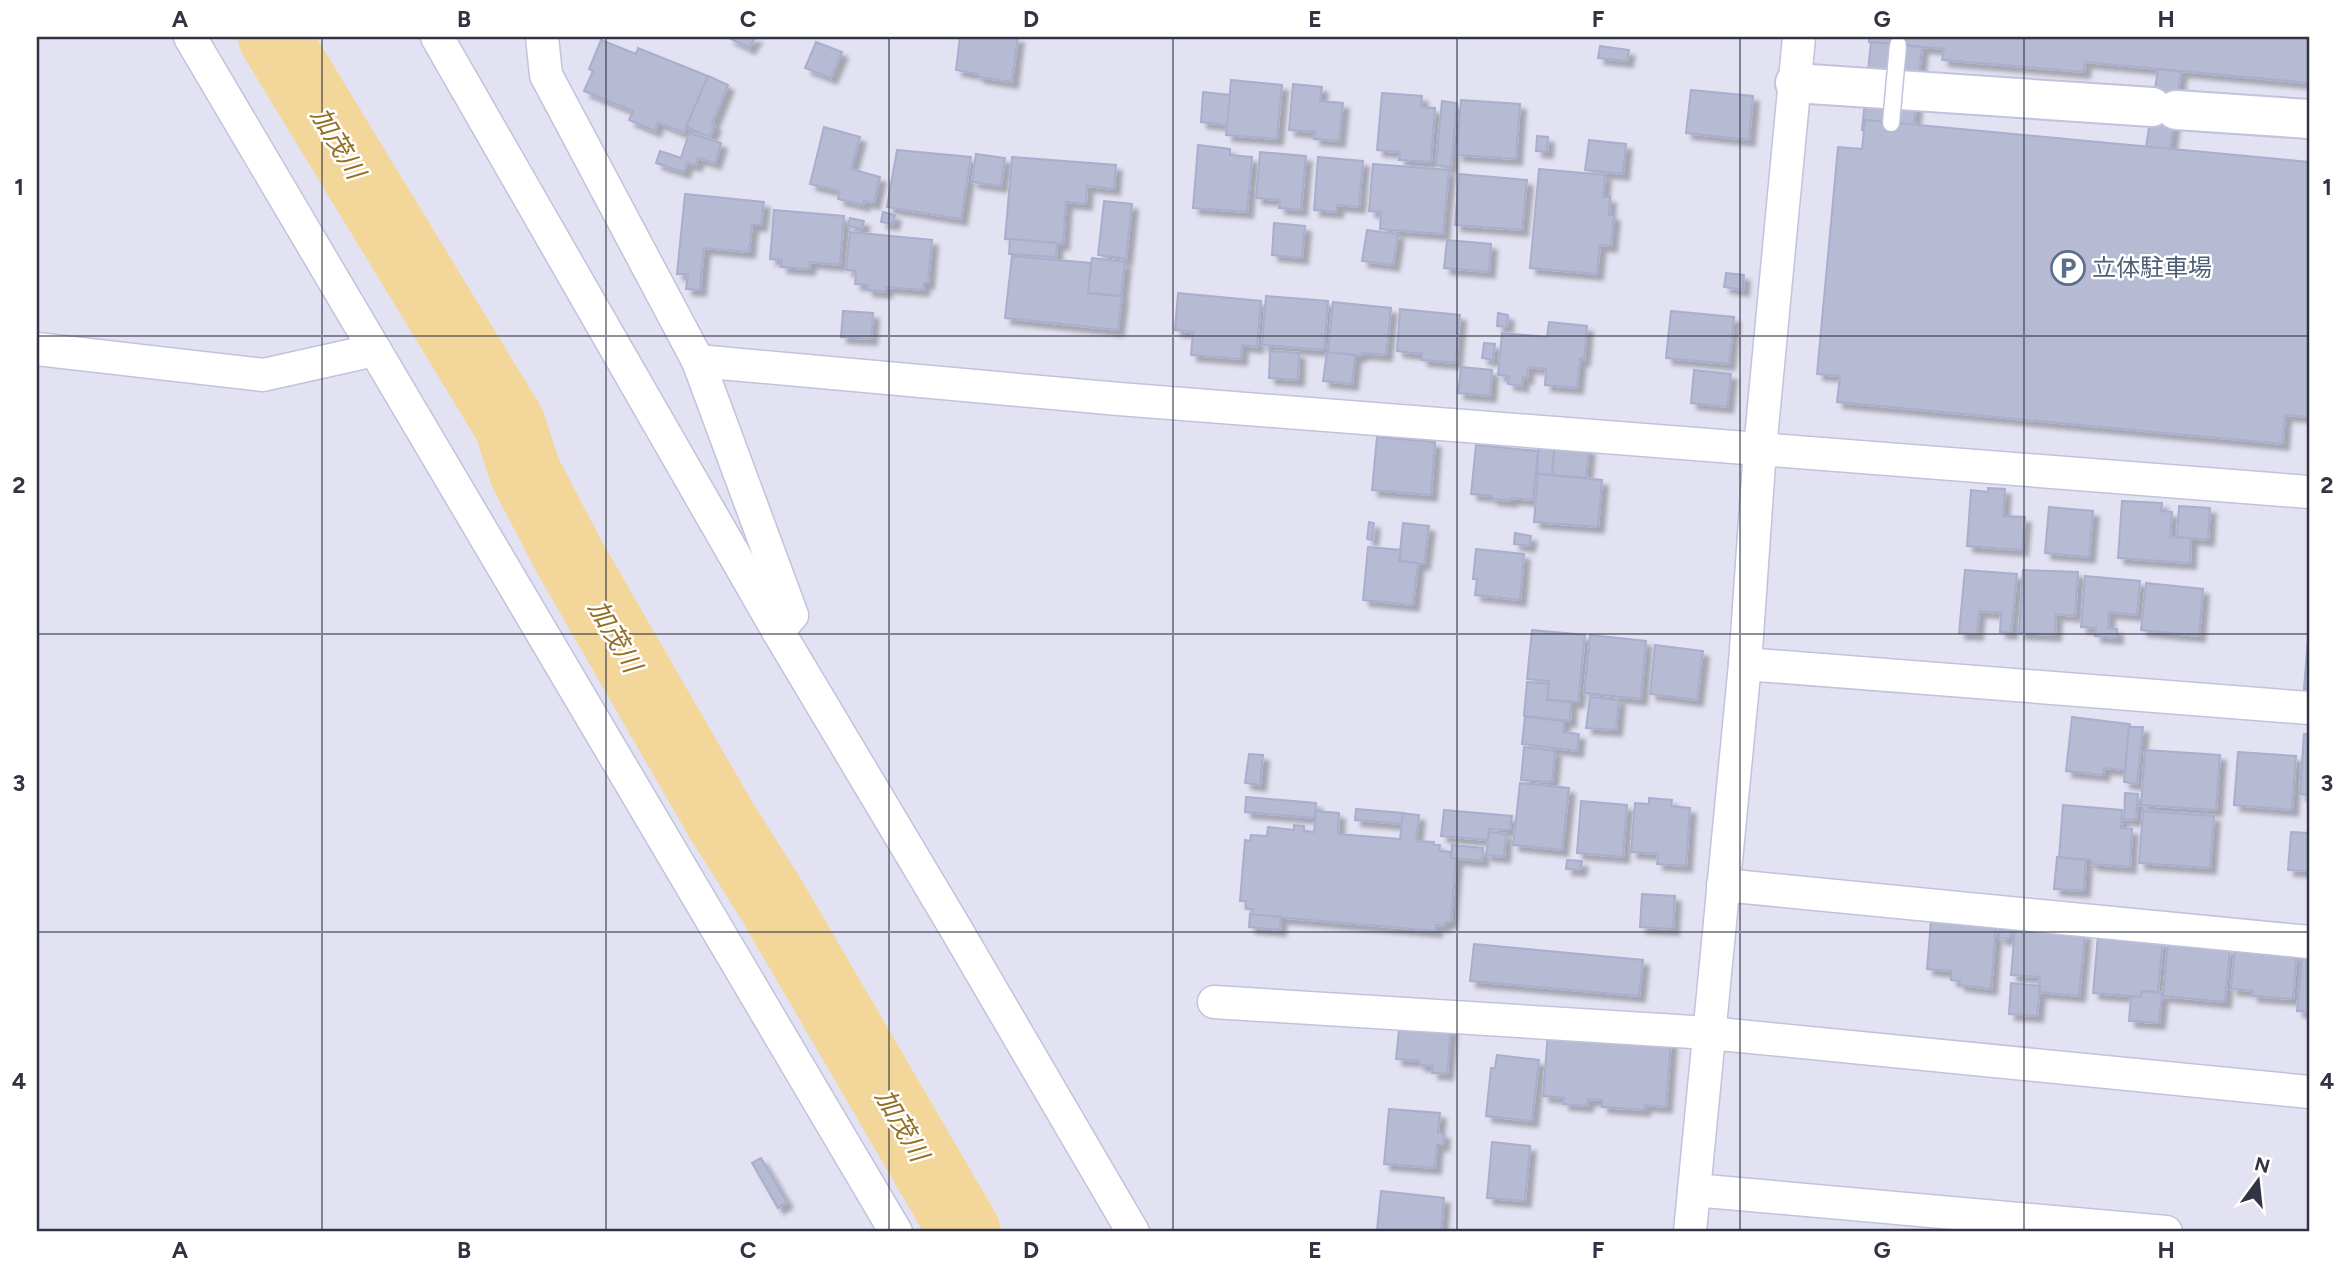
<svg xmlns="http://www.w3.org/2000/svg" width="2346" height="1269" font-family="Figtree,'Noto Sans JP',sans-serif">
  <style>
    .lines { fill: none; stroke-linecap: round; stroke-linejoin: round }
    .river { stroke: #f3d699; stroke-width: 72 }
    .building { fill: #b6bad3; stroke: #a9aecf; stroke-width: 2; filter: url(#shadow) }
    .minor-casing { stroke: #c1c3dc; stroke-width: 35 }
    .tertiary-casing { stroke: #c1c3dc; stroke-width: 42 }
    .minor { stroke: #fff; stroke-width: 32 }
    .tertiary { stroke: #fff; stroke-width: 38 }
    .service-bridge-casing { stroke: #c1c3dc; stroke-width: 19; stroke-linecap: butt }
    .service-bridge { stroke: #fff; stroke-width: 16 }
    .grid { fill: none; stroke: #323443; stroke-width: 2; stroke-opacity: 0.55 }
    .labels { text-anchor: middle; stroke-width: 5; stroke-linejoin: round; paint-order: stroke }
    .service-label { font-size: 24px; fill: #4e5e75; stroke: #fff; text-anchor: start }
    .water-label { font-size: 26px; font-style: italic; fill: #937023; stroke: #fff }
    .neatline { fill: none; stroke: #323443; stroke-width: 2.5 }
    .grid-label { font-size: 23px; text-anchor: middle; font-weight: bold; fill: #323443 }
  </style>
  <defs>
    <filter id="shadow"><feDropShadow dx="6" dy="6" stdDeviation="2" flood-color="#0004"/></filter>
  </defs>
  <rect width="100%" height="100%" fill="#e2e2f2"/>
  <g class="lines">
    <polyline class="river" points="274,37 510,425 525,472 571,560 721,820 771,899 965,1232"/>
  </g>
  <g class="building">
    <polygon points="727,37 756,37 749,48"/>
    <polygon points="960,37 1018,37 1012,82 978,77 978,74 956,70"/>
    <polygon points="1869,37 2309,37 2309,83 2085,62 2084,72 1942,60 1944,49 1869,42"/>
    <polygon points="601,40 636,54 638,48 708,76 684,133 658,122 655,131 629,120 633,111 584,91 593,71 589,69"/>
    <polygon points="816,42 842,52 831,78 805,68"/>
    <polygon points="1871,42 1922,47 1914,126 1865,120 1864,130 1862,130"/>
    <polygon points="1600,46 1629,50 1627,61 1598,58"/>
    <polygon points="2158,69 2181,72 2170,150 2146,147"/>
    <polygon points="708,76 728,85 712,124 715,125 710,137 686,127"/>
    <polygon points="1231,80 1282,85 1277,139 1226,135"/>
    <polygon points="1293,84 1322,87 1320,101 1343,103 1339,141 1314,139 1315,132 1289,130"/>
    <polygon points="1691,90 1753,96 1749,140 1686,133"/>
    <polygon points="1203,92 1230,95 1227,125 1201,122"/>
    <polygon points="1382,93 1422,96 1421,107 1435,108 1431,162 1399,160 1400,152 1377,150"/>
    <polygon points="1461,100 1520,104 1516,159 1457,155"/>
    <polygon points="1442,101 1457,103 1451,167 1436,165"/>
    <polygon points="1865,120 2309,162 2309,417 2285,415 2283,444 1837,402 1840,376 1817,374 1838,147 1862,149"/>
    <polygon points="824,127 860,137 851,169 880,177 874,203 864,201 863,205 838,199 840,191 810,184"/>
    <polygon points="689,133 721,143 715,163 698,158 696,165 687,163 684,172 656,163 660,151 681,158"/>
    <polygon points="1537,136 1548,137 1547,152 1536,151"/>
    <polygon points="1589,140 1626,144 1623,174 1585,170"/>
    <polygon points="1198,145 1230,149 1230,155 1252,157 1247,212 1193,208"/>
    <polygon points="897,150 971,157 961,219 887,207"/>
    <polygon points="1260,152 1306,156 1301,210 1279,208 1280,200 1256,198"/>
    <polygon points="976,154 1005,158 1001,186 972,182"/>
    <polygon points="1012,157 1116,165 1114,189 1087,186 1086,204 1066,202 1063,244 1005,239"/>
    <polygon points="1318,157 1363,161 1359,207 1337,205 1337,212 1314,210"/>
    <polygon points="1373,164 1449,170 1443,234 1380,229 1381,212 1369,211"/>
    <polygon points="1539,169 1605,175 1603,197 1610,197 1609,215 1614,215 1611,246 1600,245 1597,274 1530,268"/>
    <polygon points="1459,174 1527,180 1522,230 1455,225"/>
    <polygon points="685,194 764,202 761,225 752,225 749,252 704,248 700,290 686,289 688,274 677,274"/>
    <polygon points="1104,201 1132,204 1126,259 1098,255"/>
    <polygon points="774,210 844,216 840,265 810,262 809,269 781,267 782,260 770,259"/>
    <polygon points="883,212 895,215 893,224 881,222"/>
    <polygon points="850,218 864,221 862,229 848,226"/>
    <polygon points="1274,223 1305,226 1302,258 1272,255"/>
    <polygon points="1367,230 1398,234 1393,265 1362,261"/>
    <polygon points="850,232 932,240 928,283 924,283 923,290 886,287 886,292 867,290 868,285 855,284 856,271 846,270"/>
    <polygon points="1010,239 1057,243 1056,257 1009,254"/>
    <polygon points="1447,240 1491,244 1489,272 1444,268"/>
    <polygon points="1012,256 1091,263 1088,293 1122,296 1118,330 1005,318"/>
    <polygon points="1092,258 1125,262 1121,296 1088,293"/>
    <polygon points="1726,273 1744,275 1743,290 1724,287"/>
    <polygon points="1178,293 1261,301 1257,347 1242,345 1241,359 1191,355 1193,332 1175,330"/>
    <polygon points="1266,296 1328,301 1324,350 1262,345"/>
    <polygon points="1333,302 1391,308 1386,355 1361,353 1360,356 1328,353"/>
    <polygon points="1400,309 1460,315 1456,363 1422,360 1422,354 1397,351"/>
    <polygon points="843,311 873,313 871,339 841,337"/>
    <polygon points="1671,311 1734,317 1729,364 1666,358"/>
    <polygon points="1498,313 1508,315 1507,327 1497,326"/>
    <polygon points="1549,322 1587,326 1584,360 1580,359 1577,388 1545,385 1546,369 1528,367 1527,378 1523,377 1522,386 1508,384 1509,376 1498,375 1502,333 1547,337"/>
    <polygon points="1484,343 1495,344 1493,360 1482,358"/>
    <polygon points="1270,351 1299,353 1298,380 1269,378"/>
    <polygon points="1327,352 1355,355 1352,384 1323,381"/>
    <polygon points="1461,367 1492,370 1490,396 1458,393"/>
    <polygon points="1694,370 1731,374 1727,407 1691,403"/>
    <polygon points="1377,437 1435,442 1431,495 1372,490"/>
    <polygon points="1539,443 1555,445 1552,475 1537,474"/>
    <polygon points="1476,445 1538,451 1533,500 1511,498 1511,501 1492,499 1492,496 1471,494"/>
    <polygon points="1555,445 1589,448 1586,478 1552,475"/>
    <polygon points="1538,474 1602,480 1598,527 1534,522"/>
    <polygon points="1988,488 2005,489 2003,516 2025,517 2022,550 1967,546 1971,490 1988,492"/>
    <polygon points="2122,501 2162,503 2161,511 2172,512 2170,537 2191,538 2190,563 2118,558"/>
    <polygon points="2179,506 2210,508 2208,540 2177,537"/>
    <polygon points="2049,507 2093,511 2089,557 2045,553"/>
    <polygon points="1369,522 1374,523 1372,540 1367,539"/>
    <polygon points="1403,523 1429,526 1424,564 1399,561"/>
    <polygon points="1515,533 1531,536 1529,546 1514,544"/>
    <polygon points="1368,547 1401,550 1399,561 1418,563 1413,605 1363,600"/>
    <polygon points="1476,549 1524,554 1520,600 1475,595 1477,579 1473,579"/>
    <polygon points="1965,570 2017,574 2011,633 2000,632 2001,613 1979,611 1977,634 1959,633"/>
    <polygon points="2023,570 2078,572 2075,616 2056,614 2055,635 2019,633"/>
    <polygon points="2085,576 2140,581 2137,615 2109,612 2108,628 2117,629 2117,638 2095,636 2096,628 2081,627"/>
    <polygon points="2146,583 2203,589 2199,636 2141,630"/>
    <polygon points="2309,626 2309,690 2304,689"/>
    <polygon points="1532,630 1585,635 1578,702 1547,700 1549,681 1527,679"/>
    <polygon points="1590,635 1646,641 1641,699 1584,693"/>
    <polygon points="1655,645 1703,651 1697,700 1650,694"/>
    <polygon points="1527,682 1549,684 1547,700 1571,702 1570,721 1524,716"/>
    <polygon points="1590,697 1619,700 1616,730 1586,728"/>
    <polygon points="1525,717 1564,721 1563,732 1579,734 1577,751 1522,744"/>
    <polygon points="2072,717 2130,724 2125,770 2104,768 2103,775 2066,771"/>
    <polygon points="2129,727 2143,727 2137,784 2124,782"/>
    <polygon points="2304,734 2309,734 2309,795 2300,794"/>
    <polygon points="1524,747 1555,751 1552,782 1521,780"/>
    <polygon points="2145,750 2220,755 2216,810 2141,805"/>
    <polygon points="2238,752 2296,756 2292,810 2234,805"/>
    <polygon points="1249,754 1263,755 1260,785 1245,783"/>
    <polygon points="1520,783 1569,788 1562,850 1513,845"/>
    <polygon points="2125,793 2138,794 2136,820 2124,819"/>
    <polygon points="1246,797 1316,803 1315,818 1245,812"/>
    <polygon points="1649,798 1672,800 1671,806 1690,808 1686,866 1657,864 1658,854 1631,852 1635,803 1649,804"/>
    <polygon points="1581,801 1627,805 1623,857 1577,853"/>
    <polygon points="2063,805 2122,810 2121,828 2132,829 2130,867 2091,864 2091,860 2059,858"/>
    <polygon points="1356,809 1403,813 1402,824 1355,820"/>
    <polygon points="1444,810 1512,816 1510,830 1489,829 1488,840 1441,836"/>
    <polygon points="1316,811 1339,813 1338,834 1400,839 1403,813 1419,815 1416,841 1434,842 1434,845 1440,845 1439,851 1451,852 1451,858 1456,859 1451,922 1445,922 1444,926 1436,925 1436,931 1251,915 1252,909 1246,909 1246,901 1240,901 1245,840 1250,841 1251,835 1267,836 1268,827 1294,830 1294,825 1304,826 1304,831 1314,832"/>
    <polygon points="2143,811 2214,816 2210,868 2139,863"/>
    <polygon points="1489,832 1506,834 1504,857 1486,855"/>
    <polygon points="2291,832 2309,833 2309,871 2288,870"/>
    <polygon points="1452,845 1483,848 1482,861 1451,858"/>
    <polygon points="2057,857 2086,860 2084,891 2054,889"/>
    <polygon points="1567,860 1582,861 1580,870 1566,869"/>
    <polygon points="1642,894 1675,896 1673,929 1640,927"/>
    <polygon points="1250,914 1281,917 1280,930 1249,927"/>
    <polygon points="1931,920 1996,926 1991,989 1959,985 1960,981 1951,980 1951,971 1927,969"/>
    <polygon points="2000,924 2011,925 2010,939 1999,938"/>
    <polygon points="2015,928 2085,933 2079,996 2039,992 2040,977 2011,975"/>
    <polygon points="2098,935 2163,941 2158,992 2142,991 2141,997 2093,993"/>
    <polygon points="2168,942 2230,948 2225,1002 2163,996"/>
    <polygon points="1474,944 1643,960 1639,996 1470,981"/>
    <polygon points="2235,948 2297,953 2293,999 2252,996 2253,991 2231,989"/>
    <polygon points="2302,955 2309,956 2309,1012 2297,1011"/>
    <polygon points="2011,983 2040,986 2037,1016 2009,1014"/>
    <polygon points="2142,991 2162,993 2159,1023 2129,1021 2131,996 2141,997"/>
    <polygon points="1400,1020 1451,1025 1447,1074 1432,1073 1433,1066 1419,1065 1419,1061 1396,1059"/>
    <polygon points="1548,1032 1671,1041 1666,1107 1645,1105 1644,1110 1602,1107 1602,1100 1588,1099 1587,1106 1563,1104 1564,1098 1543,1096"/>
    <polygon points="1497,1055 1539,1060 1532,1121 1486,1116 1491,1068 1495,1068"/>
    <polygon points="1389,1109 1440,1113 1438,1133 1444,1133 1443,1145 1437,1145 1435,1168 1384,1164"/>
    <polygon points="1492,1142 1530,1146 1525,1201 1487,1198"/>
    <polygon points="761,1158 787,1202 778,1208 752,1163"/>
    <polygon points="1381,1191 1444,1198 1441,1232 1377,1230"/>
  </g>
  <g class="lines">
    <g class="minor-casing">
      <g id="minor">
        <polyline points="190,37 896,1232"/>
        <polyline points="437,37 778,631 953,924 1133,1232"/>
        <polyline points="542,37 546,75 698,361 792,615 778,631"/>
        <polyline points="37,349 263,375 375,350"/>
        <polyline points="698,361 1119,399 2309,492"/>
        <polyline points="1745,664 1760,449 1799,37"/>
        <polyline points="1723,885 2309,942"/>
        <polyline points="1214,1002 1709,1033 2309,1092"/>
        <polyline points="1694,1190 2166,1232"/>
        <polyline points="1690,1232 1745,664 2309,708"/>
      </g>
    </g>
    <g class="tertiary-casing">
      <g id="tertiary">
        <polyline points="1795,83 2152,107"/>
        <polyline points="2176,110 2309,119"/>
      </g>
    </g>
    <use href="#minor" class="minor"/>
    <use href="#tertiary" class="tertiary"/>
    <g class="service-bridge-casing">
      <polyline id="service-bridge" points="1891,123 1898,45"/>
    </g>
    <use href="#service-bridge" class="service-bridge"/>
  </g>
  <path class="grid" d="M322 37V1232M606 37V1232M889 37V1232M1173 37V1232M1457 37V1232M1740 37V1232M2024 37V1232M37 336H2309M37 634H2309M37 932H2309"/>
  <defs>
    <g id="parking-ring" transform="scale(1.75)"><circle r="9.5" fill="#fff" stroke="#5c6f8a" stroke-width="1.5"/><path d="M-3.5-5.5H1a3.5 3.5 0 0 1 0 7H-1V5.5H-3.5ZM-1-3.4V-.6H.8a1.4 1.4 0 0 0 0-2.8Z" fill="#5c6f8a"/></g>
  </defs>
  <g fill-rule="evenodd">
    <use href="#parking-ring" x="2068" y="268"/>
  </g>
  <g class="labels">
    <g class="service-label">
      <text x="2092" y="276">立体駐車場</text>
    </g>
    <g class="water-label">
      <text transform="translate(338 143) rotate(59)" y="9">加茂川</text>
      <text transform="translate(615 636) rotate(60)" y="9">加茂川</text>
      <text transform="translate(902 1125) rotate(60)" y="9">加茂川</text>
    </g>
  </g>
  <rect width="2346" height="1269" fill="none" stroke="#ffffff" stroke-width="77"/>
  <g transform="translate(2258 1181) rotate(15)" stroke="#ffffff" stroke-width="5" paint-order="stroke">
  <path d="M0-5L12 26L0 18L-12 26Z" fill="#323443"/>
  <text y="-10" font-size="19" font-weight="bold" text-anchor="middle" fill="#323443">N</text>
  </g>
  <rect x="38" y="38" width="2270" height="1192" class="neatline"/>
  <g class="grid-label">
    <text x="180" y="27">A</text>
    <text x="464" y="27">B</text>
    <text x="748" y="27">C</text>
    <text x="1031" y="27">D</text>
    <text x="1315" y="27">E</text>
    <text x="1598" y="27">F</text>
    <text x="1882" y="27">G</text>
    <text x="2166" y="27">H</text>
    <text x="19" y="195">1</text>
    <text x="2327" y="195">1</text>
    <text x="19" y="493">2</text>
    <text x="2327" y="493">2</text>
    <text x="19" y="791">3</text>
    <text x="2327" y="791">3</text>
    <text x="19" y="1089">4</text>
    <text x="2327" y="1089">4</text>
    <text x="180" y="1258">A</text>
    <text x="464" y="1258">B</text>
    <text x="748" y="1258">C</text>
    <text x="1031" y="1258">D</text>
    <text x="1315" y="1258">E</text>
    <text x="1598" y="1258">F</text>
    <text x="1882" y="1258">G</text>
    <text x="2166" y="1258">H</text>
  </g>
</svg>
